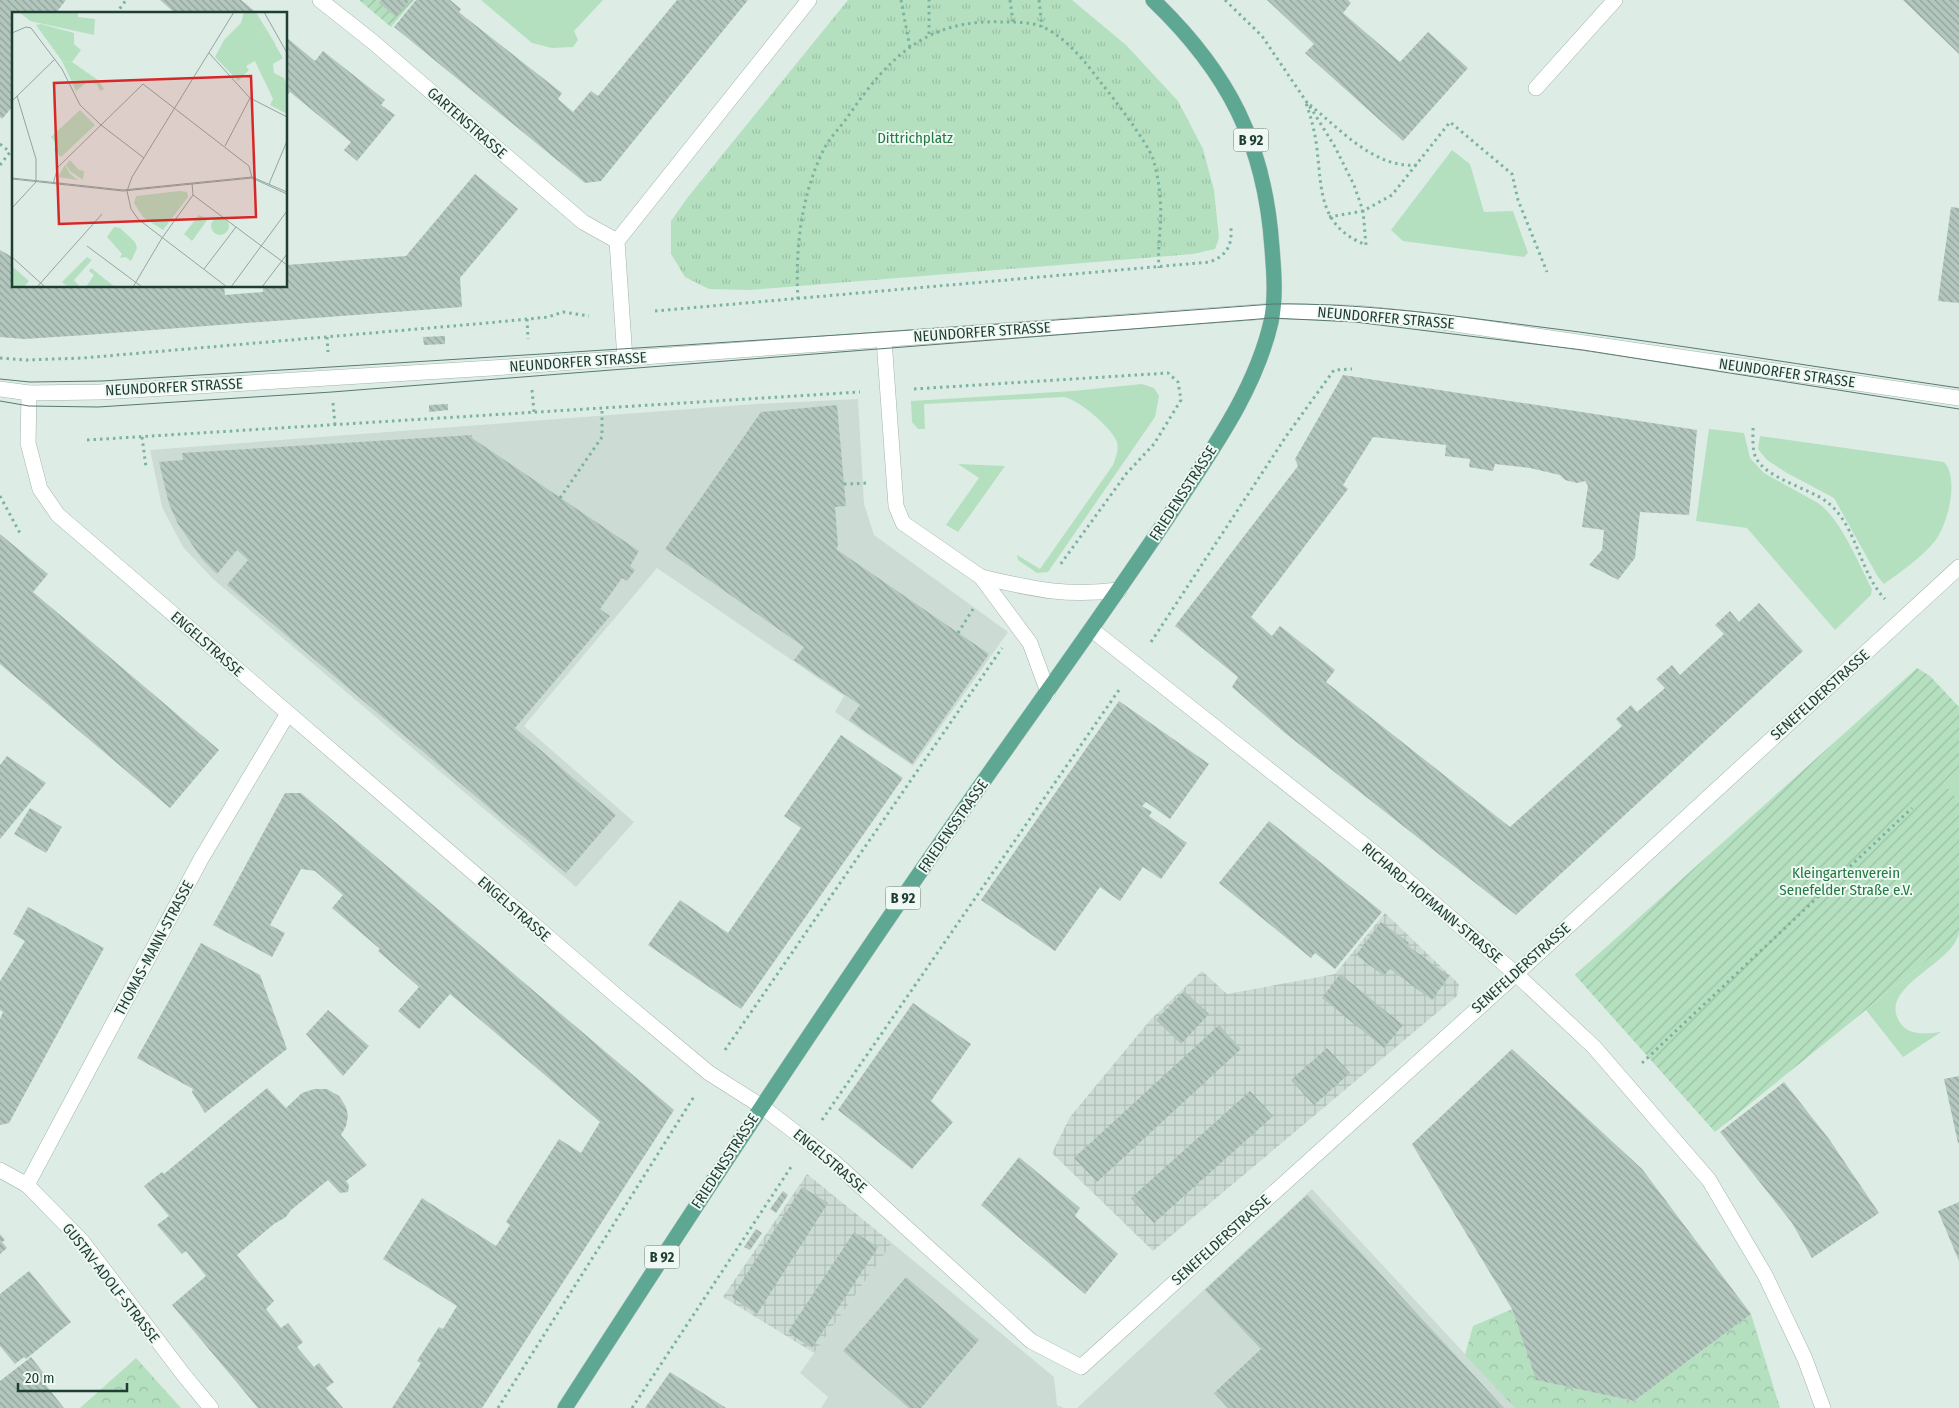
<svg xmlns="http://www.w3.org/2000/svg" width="1959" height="1408" font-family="'Fira Sans Condensed',sans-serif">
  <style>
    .built { fill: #ccdcd4 }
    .industrial { fill: url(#industrial-grid) }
    .grass { fill: #b4e0bf }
    .forest { fill: url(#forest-crowns) }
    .park { fill: url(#park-tufts) }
    .garden { fill: url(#garden-furrows) }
    .building { fill: url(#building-back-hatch) }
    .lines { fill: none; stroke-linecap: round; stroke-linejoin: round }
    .lane-casing { stroke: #a1b4ad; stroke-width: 16 }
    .street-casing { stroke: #a1b4ad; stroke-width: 16 }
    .secondary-casing { stroke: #9cb9ae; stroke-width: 16 }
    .primary-casing { stroke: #c0c9c6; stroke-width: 16 }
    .path { stroke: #7bb3a1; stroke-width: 3; stroke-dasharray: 2.5 4; stroke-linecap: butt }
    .lane { stroke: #fff; stroke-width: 15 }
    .street { stroke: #fff; stroke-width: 15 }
    .secondary { stroke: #fff; stroke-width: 15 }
    .primary { stroke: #5da793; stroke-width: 15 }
    .tram { stroke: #587970; stroke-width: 1 }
    .labels { text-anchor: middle; stroke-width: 4; stroke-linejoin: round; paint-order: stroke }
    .shield { fill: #eff8f3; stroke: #5d756d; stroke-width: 1 }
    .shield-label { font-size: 14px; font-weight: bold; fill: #1e3d34 }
    .street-label { font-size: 15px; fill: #1e3d34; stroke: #eff8f3 }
    .park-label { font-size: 15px; fill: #237943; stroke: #eff8f3 }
    .inset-road { fill: none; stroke: #91a69f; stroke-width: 1 }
    .view { fill: #d62828; fill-opacity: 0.15; stroke: #d62828; stroke-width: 2.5 }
    .inset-edge { fill: none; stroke: #1e3d34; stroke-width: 2.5 }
  </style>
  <defs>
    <pattern id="industrial-grid" width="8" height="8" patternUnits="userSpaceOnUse" patternTransform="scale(1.25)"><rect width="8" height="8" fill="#ccdcd4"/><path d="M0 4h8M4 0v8" fill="none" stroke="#afbeb7"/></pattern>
    <pattern id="forest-crowns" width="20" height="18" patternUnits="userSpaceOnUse" patternTransform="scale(1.25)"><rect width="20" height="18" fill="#b4e0bf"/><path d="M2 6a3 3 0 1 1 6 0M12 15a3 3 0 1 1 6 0" fill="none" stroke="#9ac1a5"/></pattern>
    <pattern id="park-tufts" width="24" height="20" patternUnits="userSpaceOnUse" patternTransform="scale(1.25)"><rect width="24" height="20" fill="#b4e0bf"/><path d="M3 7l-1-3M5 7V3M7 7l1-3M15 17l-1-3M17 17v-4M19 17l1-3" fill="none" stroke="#9ac1a5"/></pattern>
    <pattern id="garden-furrows" width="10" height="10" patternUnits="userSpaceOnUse" patternTransform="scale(1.25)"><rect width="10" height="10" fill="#b4e0bf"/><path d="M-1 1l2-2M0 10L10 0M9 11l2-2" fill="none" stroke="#9ac1a5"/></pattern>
    <pattern id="building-back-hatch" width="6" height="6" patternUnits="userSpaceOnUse" patternTransform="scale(1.25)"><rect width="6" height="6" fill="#b3c7be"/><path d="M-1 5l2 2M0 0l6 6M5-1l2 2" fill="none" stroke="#91a39b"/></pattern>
  </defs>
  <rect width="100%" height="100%" fill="#deece6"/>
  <g class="built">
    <polygon points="858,399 864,504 874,535 1008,632 913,766 835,712 844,696 657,568 524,726 634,822 576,887 213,579 183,547 162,507 150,450 756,404"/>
    <polygon points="1312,1189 1515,1408 1077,1408"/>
    <polygon points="892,1243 1054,1377 1057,1405 1064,1408 821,1408 828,1397 800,1373"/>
  </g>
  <g class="industrial">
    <polygon points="1385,913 1459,984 1457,996 1153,1251 1052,1153 1070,1117 1151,1019 1202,971 1227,994 1335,974"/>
    <polygon points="807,1174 892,1243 814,1353 723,1297"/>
  </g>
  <g class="grass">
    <polygon points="481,0 603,0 574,31 578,40 573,47 552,48 532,43"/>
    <polygon points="1452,150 1470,164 1484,212 1513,211 1528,253 1524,257 1403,241 1391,230"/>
    <path d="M1142 384 1154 388 1159 396 1155 417 1048 572 1037 573 1018 560 1017 555 1040 569 1113 465C1116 457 1119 450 1117 442 1112 428 1078 399 1064 397L924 404 925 429H918L912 422 911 401 1073 391Z"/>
    <path d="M1709 429 1744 433 1750 458 1764 473 1818 503C1841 519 1858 563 1872 589L1871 595 1835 630 1747 528 1696 521Z"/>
    <path d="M1760 436 1944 462C1959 477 1949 522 1935 541 1922 557 1901 572 1884 584L1878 577 1834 498 1787 473 1767 460 1758 449Z"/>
    <polygon points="958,464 1005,466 958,532 946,525 979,478"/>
    <polygon points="1959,768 1959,801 1944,783"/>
    <path d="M1959 930C1959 962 1878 985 1899 1021 1907 1036 1926 1034 1941 1032L1903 1057 1866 1010 1951 941Z"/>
  </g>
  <g class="forest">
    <polygon points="1512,1309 1536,1380 1634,1401 1751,1314 1780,1408 1515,1408 1465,1355 1473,1326"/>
    <polygon points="136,1358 181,1408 80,1408"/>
  </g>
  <polygon class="park" points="848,0 1072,0 1126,45 1178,101 1203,149 1214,190 1219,238 1215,249 1193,254 750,290 709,289 685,277 671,254 671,221 688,197"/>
  <g class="garden">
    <polygon points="359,0 414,0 391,27"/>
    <polygon points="1917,668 1930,676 1959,707 1959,768 1944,783 1959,801 1959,930 1951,941 1715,1132 1575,975"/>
  </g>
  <g class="building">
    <polygon points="0,0 66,0 55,14 14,14 14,105 2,119 0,117"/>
    <polygon points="160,0 241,0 258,14 176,14"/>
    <polygon points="381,0 410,0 396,17 379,3"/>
    <polygon points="416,0 450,0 461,9 459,12 465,17 562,93 558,99 573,112 591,91 598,96 677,0 748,0 601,181 585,183 394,27"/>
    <polygon points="1267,0 1348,0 1351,3 1343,13 1400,62 1428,32 1468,68 1403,141 1305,53 1314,44"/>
    <polygon points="1903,0 1959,0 1959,54"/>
    <polygon points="286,37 315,61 323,51 385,100 381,105 395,115 357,161 344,150 351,142 290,92 286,96"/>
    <polygon points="475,174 518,209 460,278 462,307 86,335 24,339 0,337 0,250 14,258 14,286 224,286 225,295 263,292 263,286 286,286 286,265 406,256"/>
    <polygon points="1951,207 1959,208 1959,303 1938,301"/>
    <polygon points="445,336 445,344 424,345 423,337"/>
    <polygon points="1343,375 1697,430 1689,515 1640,512 1635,558 1618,580 1589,565 1602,550 1604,530 1582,527 1588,486 1585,481 1577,483 1565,480 1560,475 1530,468 1495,464 1493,471 1469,467 1470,459 1445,456 1446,445 1373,437 1343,485 1348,489 1251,617 1272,636 1280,626 1335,670 1326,682 1510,827 1622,726 1616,719 1631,705 1637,712 1665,688 1656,679 1672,665 1680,675 1724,634 1715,625 1730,611 1739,622 1759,603 1803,651 1516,915 1285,733 1232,687 1238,677 1175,626 1298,466 1295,459"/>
    <polygon points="448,404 448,410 429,412 429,405"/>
    <polygon points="837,405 846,506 835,507 838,546 836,549 989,654 912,764 849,720 860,705 794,660 804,647 665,549 761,412"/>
    <polygon points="472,435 472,438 639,551 630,566 635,570 627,581 622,578 600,609 610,616 515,728 616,815 566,873 227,585 248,560 237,550 217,574 202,559 178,524 169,504 159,462 183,460 182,453"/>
    <polygon points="0,534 48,574 33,592 219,750 170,808 0,664"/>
    <polygon points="1119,701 1209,764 1170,819 1146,802 1142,806 1152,812 1149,816 1187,843 1161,879 1143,867 1120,901 1100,887 1055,951 981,900"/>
    <polygon points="841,735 903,778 741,1009 648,945 680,900 728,933 801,828 784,816"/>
    <polygon points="7,756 46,783 0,839 0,765"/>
    <polygon points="285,793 301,793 674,1110 482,1408 392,1408 421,1363 417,1361 439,1327 443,1329 457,1306 383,1259 422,1198 496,1246 510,1225 506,1222 559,1139 581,1153 600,1122 450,994 419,1029 398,1011 419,987 378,951 380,949 332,908 343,895 315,871 301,869 270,925 285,933 272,957 213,925"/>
    <polygon points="30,808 62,827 46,853 14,834"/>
    <polygon points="1269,821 1382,912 1335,969 1315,953 1311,958 1219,883"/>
    <polygon points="28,907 104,948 9,1123 0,1125 0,1019 3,1012 0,1010 0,981 25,941 13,934"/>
    <polygon points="1381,922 1409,943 1407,945 1449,976 1432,1000 1390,969 1384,976 1356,955"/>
    <polygon points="201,943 260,975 287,1049 205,1113 192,1092 193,1089 137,1058"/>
    <polygon points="1340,974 1403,1025 1384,1048 1322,998"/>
    <polygon points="1184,991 1209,1014 1181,1044 1156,1020"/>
    <polygon points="913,1003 971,1044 931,1101 953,1122 912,1169 838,1110"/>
    <polygon points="328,1010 369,1046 343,1076 306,1034"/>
    <polygon points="1219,1025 1241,1049 1097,1182 1074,1158"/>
    <polygon points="1327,1048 1350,1073 1314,1105 1291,1080"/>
    <polygon points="1512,1049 1642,1169 1751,1314 1634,1401 1536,1380 1512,1309 1412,1144"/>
    <polygon points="1959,1076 1959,1143 1958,1143 1944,1079"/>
    <polygon points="1784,1082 1829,1139 1879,1213 1812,1258 1792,1223 1720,1132"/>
    <polygon points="267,1088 286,1108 302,1093 314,1089 327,1089 339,1096 346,1107 348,1116 346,1126 341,1135 367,1165 346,1181 349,1185 348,1192 340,1193 328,1180 291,1210 286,1217 274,1224 237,1255 274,1301 266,1309 281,1328 288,1323 303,1342 297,1347 314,1367 319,1363 334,1382 326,1388 343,1408 258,1408 172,1305 206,1276 186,1251 182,1254 157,1225 169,1216 144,1186 162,1172 164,1174"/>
    <polygon points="1250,1091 1273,1116 1154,1223 1131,1198"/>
    <polygon points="1019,1157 1080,1208 1075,1216 1118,1254 1085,1294 981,1205"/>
    <polygon points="802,1187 828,1203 757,1314 732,1297"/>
    <polygon points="783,1191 788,1195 776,1213 770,1209"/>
    <polygon points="1307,1195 1351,1242 1504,1408 1228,1408 1214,1393 1261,1349 1205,1290"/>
    <polygon points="1959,1202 1959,1261 1938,1211"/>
    <polygon points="756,1229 762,1233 750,1250 744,1247"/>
    <polygon points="854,1232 878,1247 812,1348 788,1332"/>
    <polygon points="0,1234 5,1240 2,1242 7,1248 0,1254"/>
    <polygon points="29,1271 71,1322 26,1359 24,1357 15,1364 0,1346 0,1294"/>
    <polygon points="906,1277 979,1340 921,1408 909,1408 843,1351"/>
    <polygon points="31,1357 49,1380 45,1384 64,1408 0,1408 0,1381"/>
    <polygon points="670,1372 726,1408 645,1408"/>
  </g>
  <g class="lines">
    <g class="lane-casing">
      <g id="lane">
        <polyline points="884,340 896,506 903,523 981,577 1030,643 1048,692"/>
        <path d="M981 577C1034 589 1064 597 1119 590"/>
      </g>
    </g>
    <g class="street-casing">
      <g id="street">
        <polyline points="320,0 373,42 583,222 617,241"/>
        <polyline points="1536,88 1615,0"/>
        <polyline points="625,359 617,241 809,0"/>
        <polyline points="0,389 29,393 100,392 492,368 1273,311"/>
        <polyline points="29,393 28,443 40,489 58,515 619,998 709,1073 761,1106 834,1162 1031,1341 1081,1367 1516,974 1959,567"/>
        <polyline points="1091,629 1387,863 1516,974 1594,1047 1709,1180 1765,1275 1805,1359 1823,1408"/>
        <polyline points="0,1170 27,1185 82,1241 183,1374 211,1408"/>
        <polyline points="27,1185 201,859 287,715"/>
      </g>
    </g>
    <g class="secondary-casing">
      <polyline id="secondary" points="1273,311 1356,313 1435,321 1959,398"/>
    </g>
    <g class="primary-casing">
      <path id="primary" d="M565 1408C697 1203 831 999 971 799 1041 699 1113 601 1180 499 1216 444 1256 387 1271 322 1276 299 1274 272 1272 248 1265 143 1228 72 1153 0"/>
    </g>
    <g class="path">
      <polyline points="901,0 910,48"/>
      <polyline points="1010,0 1013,22"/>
      <polyline points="1039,0 1042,27"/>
      <path d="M1225 0 1262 36 1314 113 1335 147 1354 185 1363 211 1366 245C1319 226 1322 192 1317 149 1315 132 1311 117 1305 100"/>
      <polyline points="116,14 126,0"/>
      <polyline points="929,34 929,0"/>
      <path d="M1310 105C1340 129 1375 169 1417 165"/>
      <polyline points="0,144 10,152"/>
      <polyline points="0,165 14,147"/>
      <polyline points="1329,217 1363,211 1392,195 1450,122 1512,174 1518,200 1547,272"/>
      <path d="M798 299C795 250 801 196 823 151 829 138 841 127 849 115 889 57 927 19 1002 22 1014 22 1032 22 1043 27 1068 39 1086 63 1102 84 1115 100 1147 142 1153 159 1160 182 1162 206 1160 230 1159 244 1158 255 1159 268"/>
      <path d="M655 311 1210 262C1227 255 1232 246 1231 228"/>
      <polyline points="527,319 528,339"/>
      <polyline points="327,337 328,352"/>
      <polyline points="0,358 26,360 83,358 487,323 548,317 563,312 589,316"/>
      <polyline points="914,389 1168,373 1178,382 1181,400 1154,444 1126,474 1060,565"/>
      <polyline points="532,390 534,412"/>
      <polyline points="333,403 335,425"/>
      <path d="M1753 428C1753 437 1752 450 1756 458 1767 479 1809 488 1827 502 1857 525 1859 572 1885 599"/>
      <polyline points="142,437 146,467"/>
      <polyline points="87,440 860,392"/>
      <polyline points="844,484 869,483"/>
      <polyline points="0,496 21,535"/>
      <polyline points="560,498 602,437 602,408"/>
      <polyline points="958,633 973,609"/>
      <polyline points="1151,642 1287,435 1334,370 1352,369"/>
      <polyline points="725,1050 1002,648"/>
      <polyline points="1642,1063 1912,808"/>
      <polyline points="822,1120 1121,687"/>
      <polyline points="498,1408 695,1095"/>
      <polyline points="632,1408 793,1164"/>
    </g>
    <use href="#lane" class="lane"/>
    <use href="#street" class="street"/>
    <use href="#secondary" class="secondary"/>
    <use href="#primary" class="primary"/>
    <g class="tram">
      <path d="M0 379 30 382 102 381C493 357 883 334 1273 304 1358 303 1441 314 1525 325 1670 343 1815 367 1959 388"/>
      <polyline points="0,401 29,406 98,407 332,392 1272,318 1355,322 1583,350 1959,409"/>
    </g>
  </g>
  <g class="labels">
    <g class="shield">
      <rect x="1233.5" y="128.5" width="35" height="23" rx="4"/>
      <rect x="885.5" y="886.5" width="35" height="23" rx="4"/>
      <rect x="644.5" y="1245.5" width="35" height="23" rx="4"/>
    </g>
    <g class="shield-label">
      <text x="1251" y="145">B 92</text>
      <text x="903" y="903">B 92</text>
      <text x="662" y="1262">B 92</text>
    </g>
    <g class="street-label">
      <text transform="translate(467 123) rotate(41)" y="5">GARTENSTRASSE</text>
      <text transform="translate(1386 318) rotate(5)" y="5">NEUNDORFER STRASSE</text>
      <text transform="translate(982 332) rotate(-4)" y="5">NEUNDORFER STRASSE</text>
      <text transform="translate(578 362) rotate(-4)" y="5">NEUNDORFER STRASSE</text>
      <text transform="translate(1787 373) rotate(8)" y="5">NEUNDORFER STRASSE</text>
      <text transform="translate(174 387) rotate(-3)" y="5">NEUNDORFER STRASSE</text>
      <text transform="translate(1183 493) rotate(-57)" y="5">FRIEDENSSTRASSE</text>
      <text transform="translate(207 644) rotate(41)" y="5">ENGELSTRASSE</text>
      <text transform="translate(1820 695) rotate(-42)" y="5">SENEFELDERSTRASSE</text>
      <text transform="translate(953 826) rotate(-55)" y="5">FRIEDENSSTRASSE</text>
      <text transform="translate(1432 903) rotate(40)" y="5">RICHARD-HOFMANN-STRASSE</text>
      <text transform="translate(514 909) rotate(41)" y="5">ENGELSTRASSE</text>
      <text transform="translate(154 948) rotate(-62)" y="5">THOMAS-MANN-STRASSE</text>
      <text transform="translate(1521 968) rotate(-42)" y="5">SENEFELDERSTRASSE</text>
      <text transform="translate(725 1161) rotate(-57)" y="5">FRIEDENSSTRASSE</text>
      <text transform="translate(830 1161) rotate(40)" y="5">ENGELSTRASSE</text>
      <text transform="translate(1221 1240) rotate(-42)" y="5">SENEFELDERSTRASSE</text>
      <text transform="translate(111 1283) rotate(52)" y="5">GUSTAV-ADOLF-STRASSE</text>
    </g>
    <g class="park-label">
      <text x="915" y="143">Dittrichplatz</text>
      <text x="1846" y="878">Kleingartenverein<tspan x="1846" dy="17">Senefelder Straße e.V.</tspan></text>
    </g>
  </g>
  <g transform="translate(12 12)">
    <rect width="275" height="275" fill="#deece6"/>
    <path d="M239 0 245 2 264 33 248 23ZM29 12 62 21V32L69 38 60 50 50 49 24 13ZM58 148 67 158 72 159 71 168 58 159 54 153ZM53 153 58 162 66 168 46 165ZM187 203 196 207 180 229 172 222ZM102 215 108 216 123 230 125 236 119 249 114 245 108 246 110 242 95 225ZM75 245 80 248 62 268 68 275H56L50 270ZM79 256 103 275H74L82 263 77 259Z" fill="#b4e0bf"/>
    <path d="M7 0H66V5L83 7 82 23 18 9ZM232 0 242 2 248 23 262 31 271 46 261 52 262 61 272 66 275 73V102L258 93 261 87 243 49 234 54 237 58 226 69 203 45 212 28 229 11ZM50 49 60 50 86 68 92 77 88 79 85 72 75 70 64 79Z" fill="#b4e0bf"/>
    <path d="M168 179 175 180 176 185 151 218 131 205 122 191 124 184ZM0 254 17 269 12 275H0Z" fill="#b4e0bf"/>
    <path d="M68 98 83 113 49 145 42 138 46 133 39 125ZM199 214a9 9 0 1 1 18 0a9 9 0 1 1-18 0Z" fill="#b4e0bf"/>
    <path class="inset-road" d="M252 0 275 41M0 21 14 15 19 16 50 57 68 93 89 113 132 146M197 41 238 86 275 105M5 84 24 147V170M0 89 43 47M213 134 238 86M0 166 111 178 240 165 275 180M0 167 111 179 240 166 275 182M41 172 46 155 131 72 237 154 240 166M257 172 275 129M181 183 275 253M0 196 24 170M150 226 181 183 180 171M75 234 130 275M0 245 33 275M192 257 224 215M25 275 90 202M121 275 150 226M215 275 126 207 119 197 115 179 120 165 222 0M219 275 275 199M250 275 275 242"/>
    <path class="view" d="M239 64 244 205 47 212 42 71Z"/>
    <rect width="275" height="275" class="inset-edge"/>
  </g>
  <path d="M18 1383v8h109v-8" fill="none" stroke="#1e3d34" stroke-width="2.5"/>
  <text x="25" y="1383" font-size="15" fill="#1e3d34" stroke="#eff8f3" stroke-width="4" paint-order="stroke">20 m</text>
</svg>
